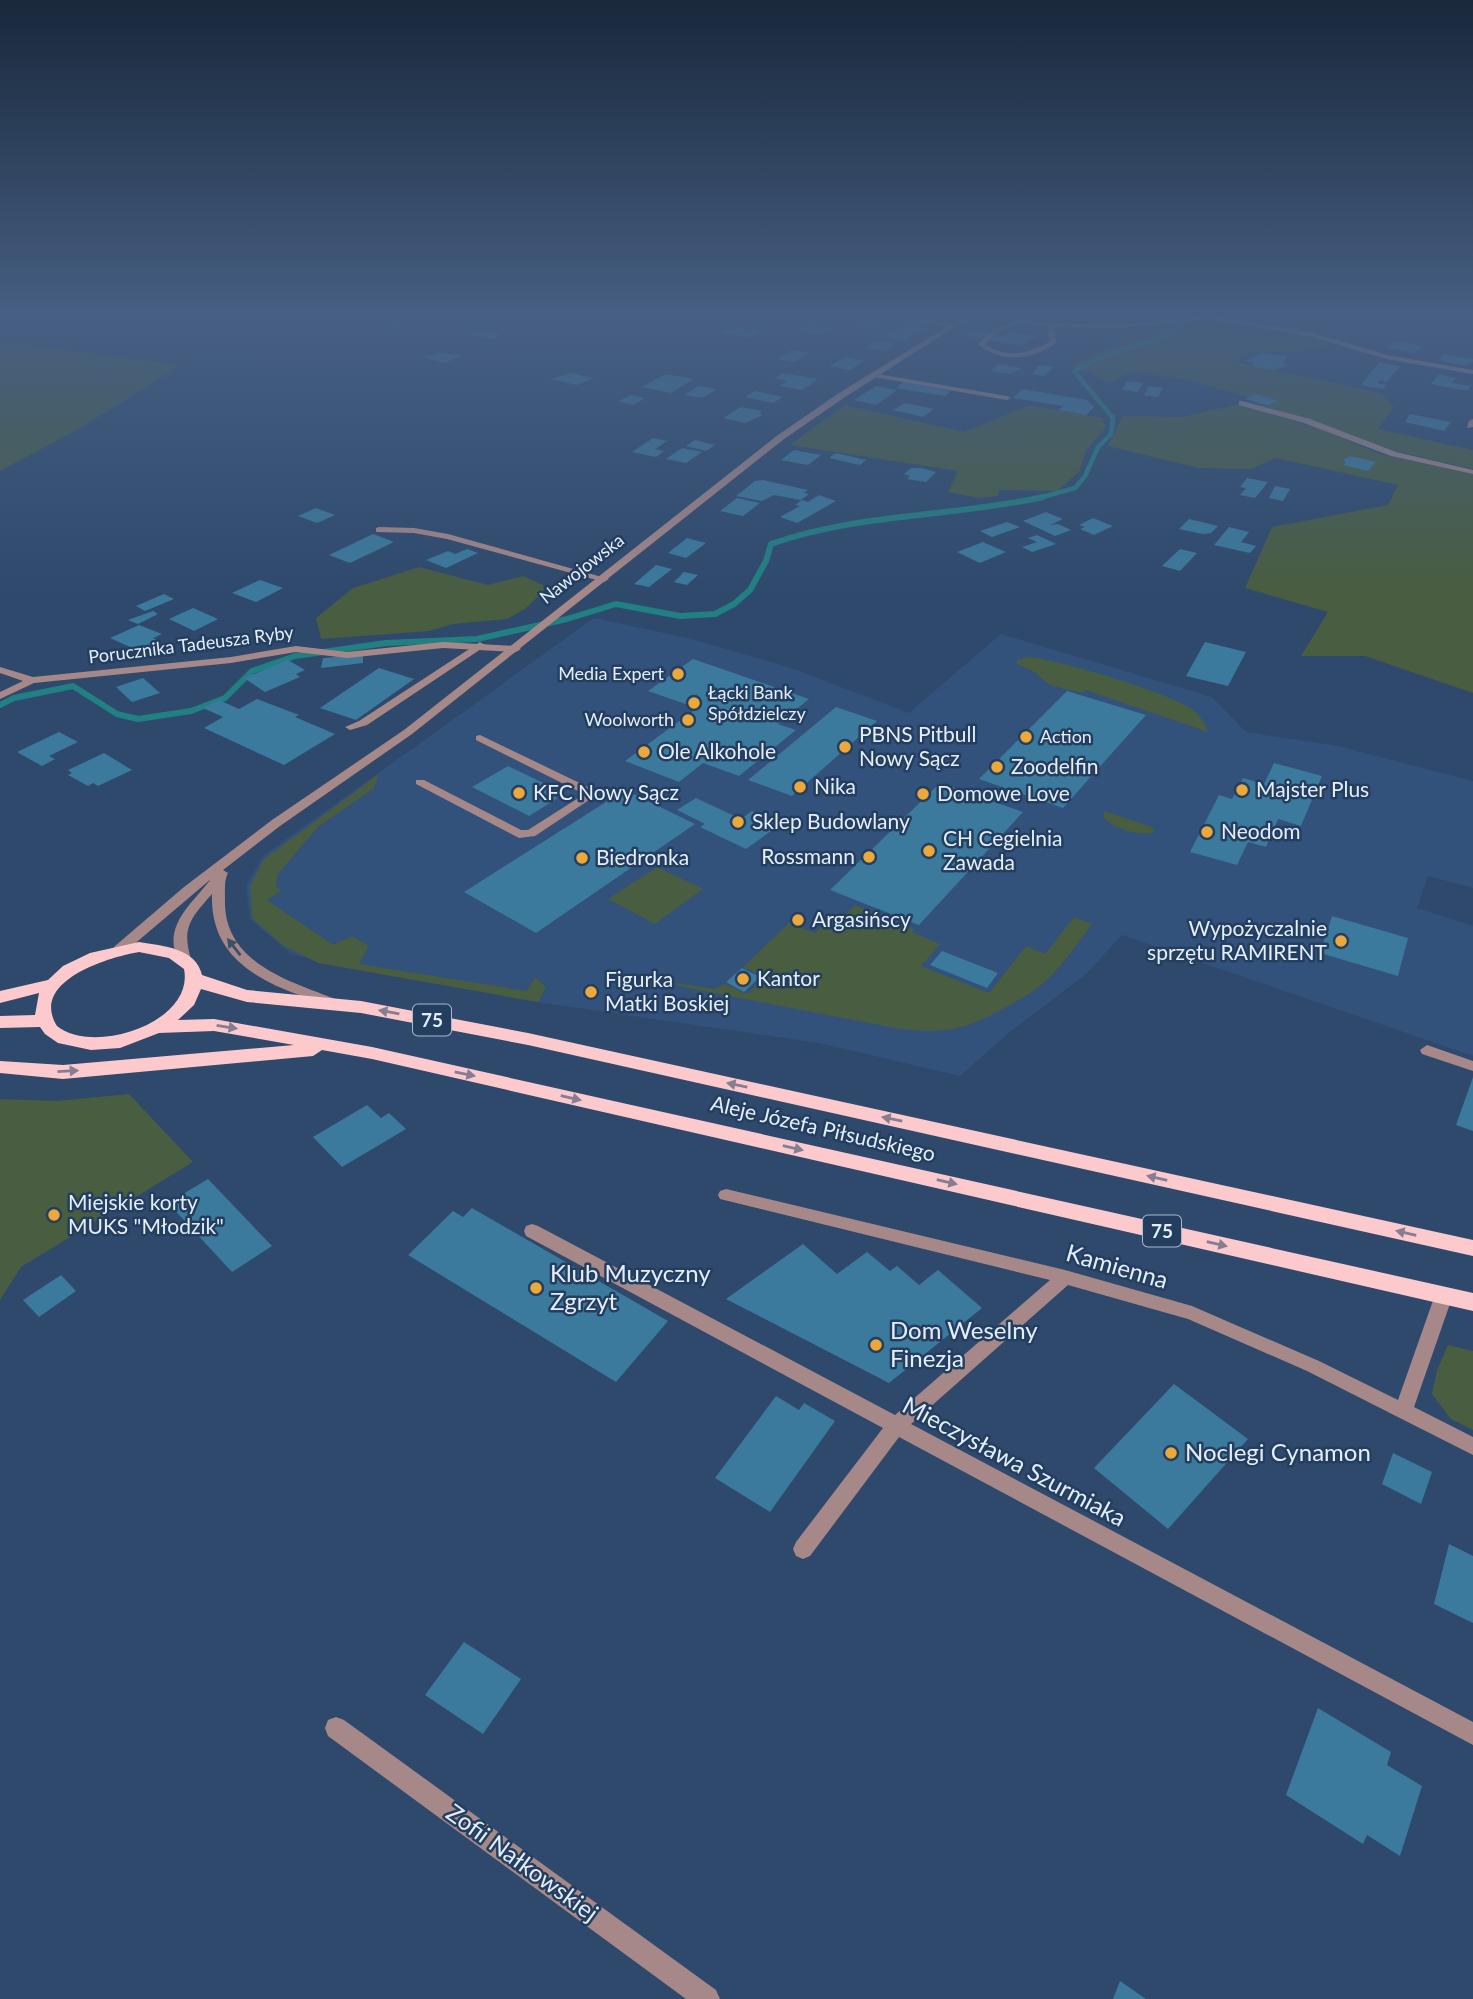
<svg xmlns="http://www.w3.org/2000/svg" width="1473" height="1999" font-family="Lato,sans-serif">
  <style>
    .built { fill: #32517b }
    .green { fill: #495d40 }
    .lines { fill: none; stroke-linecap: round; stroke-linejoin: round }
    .stream-far1 { stroke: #218081; stroke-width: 4.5 }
    .stream { stroke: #218081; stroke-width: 6 }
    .building { fill: #3b7a9d }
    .service { fill: #a78889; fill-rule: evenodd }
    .minor { fill: #a78889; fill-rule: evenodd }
    .tertiary { fill: #a78889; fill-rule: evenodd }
    .primary { fill: #fccacc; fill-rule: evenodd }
    .oneway { fill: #3e4d68 }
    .oneway2 { fill: #857d91 }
    .poi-dot { fill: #eca93a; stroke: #243e60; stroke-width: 2.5 }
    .labels { text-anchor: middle; stroke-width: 5; stroke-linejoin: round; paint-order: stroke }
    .far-street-label { font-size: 18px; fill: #e4eefb; stroke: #243e60 }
    .far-poi-label { font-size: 18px; fill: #e4eefb; stroke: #243e60; text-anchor: end }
    .shield { fill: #243e60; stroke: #aab9cc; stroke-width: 2 }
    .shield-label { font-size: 19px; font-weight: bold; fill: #e4eefb }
    .poi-label { font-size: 21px; fill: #e4eefb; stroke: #243e60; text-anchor: start }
    .street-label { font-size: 21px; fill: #e4eefb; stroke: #243e60 }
    .near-street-label { font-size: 24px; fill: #e4eefb; stroke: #243e60 }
    .near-poi-label { font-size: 24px; fill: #e4eefb; stroke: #243e60; text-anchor: start }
  </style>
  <rect width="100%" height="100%" fill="#2e496c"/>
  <polygon class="built" points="594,618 692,639 791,668 909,713 1001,634 1212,697 1246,732 1338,746 1473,781 1473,888 1428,876 1417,908 1473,926 1473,1056 1122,935 1086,974 1011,1031 960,1076 819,1043 537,1002 356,969 291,954 250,919 246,886 263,856"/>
  <g class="green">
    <polygon points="1076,316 1183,316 1116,324 1068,323"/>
    <polygon points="1213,319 1299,334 1329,344 1299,352 1244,353 1238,362 1381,393 1394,407 1378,429 1473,450 1473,469 1390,450 1255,403 1249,397 1188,380 1130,372 1110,383 1071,365 1152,326"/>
    <polygon points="0,341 181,365 82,427 0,471"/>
    <polygon points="1239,404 1323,430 1380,454 1473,474 1473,693 1365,656 1301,656 1328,612 1245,588 1272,527 1388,505 1398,485 1276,458 1252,469 1199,468 1108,446 1123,416 1182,417"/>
    <polygon points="845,405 964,432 1030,405 1102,418 1106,427 1086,451 1079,472 1057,491 999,490 998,496 979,498 948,492 958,471 790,445"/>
    <polygon points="419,567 488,585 523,576 543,585 544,591 525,609 507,619 453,624 429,631 321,639 316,618 353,588"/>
    <path d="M1028 657C1057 659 1171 693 1193 710 1200 716 1206 723 1208 732L1086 690 1083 693 1049 685 1035 672 1017 664V660Z"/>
    <polygon points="379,774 374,788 318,827 277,875 276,886 281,891 267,900 333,945 352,936 369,946 359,964 527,991 535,977 546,987 538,1002 318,963 284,946 252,918 250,886 264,859"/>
    <path d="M1104 811 1152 827 1154 832C1140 837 1115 829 1104 818Z"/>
    <polygon points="657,867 703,889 655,924 608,899"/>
    <path d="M855 905 914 929 912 932 940 944 921 966 989 993 1026 946 1045 954 1074 917 1092 924C1078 942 1065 963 1048 979 1037 990 1022 998 1008 1006 965 1030 944 1035 895 1028L678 986 670 982 715 989 725 984 747 994 765 977 743 967 789 923 815 933 834 914 842 918Z"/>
    <polygon points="129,1094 193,1162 21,1267 0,1300 0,1099 57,1101"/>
    <polygon points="1448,1345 1473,1351 1473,1430 1451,1419 1432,1394 1437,1370"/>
  </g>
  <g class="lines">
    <polyline class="stream-far1" points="1035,499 1075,488 1085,476 1098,447 1111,434 1113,418 1074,371 1107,355 1162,337 1192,316"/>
    <path class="stream" d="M0 705 14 698 73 686 117 714 138 719 191 711 225 698 252 671 295 656 386 643 477 639 567 619 616 604 680 616 715 614 734 604 750 590 766 561 771 544C858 513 953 517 1043 497"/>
  </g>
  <g class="building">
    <polygon points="385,317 411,321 400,327 374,322"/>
    <polygon points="874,318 901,322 898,326 882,323 873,329 855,327"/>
    <polygon points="908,324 928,327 904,340 884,336"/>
    <polygon points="808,325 831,328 821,335 798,331"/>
    <polygon points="733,326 762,331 751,338 721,333"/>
    <polygon points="479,330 503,334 493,339 469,335"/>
    <polygon points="975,330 1005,336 1011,332 1037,336 1022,346 965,336"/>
    <polygon points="875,340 895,344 884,351 865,348"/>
    <polygon points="1395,342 1406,342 1423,347 1414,353 1387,348"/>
    <polygon points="791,350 809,353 794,362 777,359"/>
    <polygon points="439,352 460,356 445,363 425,358"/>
    <polygon points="1262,353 1288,356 1283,363 1289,365 1274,370 1251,366 1254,363 1245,361"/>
    <polygon points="1443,354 1473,359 1473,362 1464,366 1438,360"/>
    <polygon points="845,357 864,361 850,370 829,366"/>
    <polygon points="1379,362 1400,366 1387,382 1380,380 1377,383 1387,385 1383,389 1361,385"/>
    <polygon points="998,364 1017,367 1022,369 1009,374 991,371"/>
    <polygon points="1040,365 1054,367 1044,376 1031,374"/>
    <polygon points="571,373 594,378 577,385 551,379"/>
    <polygon points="783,373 818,379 802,390 779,386 787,381 775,378"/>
    <polygon points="666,374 694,379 671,393 642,387"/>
    <polygon points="1439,374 1456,378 1452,383 1471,386 1467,391 1431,384"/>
    <polygon points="1127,381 1143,383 1138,392 1122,390"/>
    <polygon points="903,382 951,391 945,396 896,388"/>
    <polygon points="699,386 717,389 702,398 684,395"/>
    <polygon points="876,386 897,390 876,405 854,400"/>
    <polygon points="1149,386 1163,388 1158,397 1144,395"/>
    <polygon points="1022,389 1087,400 1094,407 1086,415 1059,410 1063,406 1013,398"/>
    <polygon points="755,391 783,397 773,403 745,397"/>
    <polygon points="1256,394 1278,401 1267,405 1245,399"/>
    <polygon points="631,395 645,398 633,405 619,401"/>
    <polygon points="905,403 934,409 923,417 893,410"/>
    <polygon points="741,407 762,411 759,414 763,415 745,423 723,418"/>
    <polygon points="1410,414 1451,422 1444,431 1405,422"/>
    <polygon points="653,438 667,441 655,449 664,451 656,457 632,452"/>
    <polygon points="695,440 715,445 706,451 686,446"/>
    <polygon points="682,448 702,452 686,463 666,459"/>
    <polygon points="794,450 821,455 808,465 781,460"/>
    <polygon points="836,453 866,460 860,465 829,458"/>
    <polygon points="1350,456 1376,462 1368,471 1343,465 1346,462 1343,460"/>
    <polygon points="911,468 921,468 936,472 926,482 907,479 910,476 904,474"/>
    <polygon points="1247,478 1268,482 1255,498 1240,495 1246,488 1240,487"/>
    <polygon points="763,480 808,490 804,493 809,494 801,500 774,495 762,501 736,496 755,481"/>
    <polygon points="1275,486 1290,489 1283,501 1269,498"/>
    <polygon points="819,495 836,501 797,523 780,517 800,506 795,505 802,500 808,502"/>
    <polygon points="737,498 760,503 743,516 720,511"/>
    <polygon points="316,508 335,515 317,523 298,516"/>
    <polygon points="1046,512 1063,519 1050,525 1058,524 1071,530 1055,536 1023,521"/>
    <polygon points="1093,518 1113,526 1094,535 1080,529 1085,527 1079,525"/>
    <polygon points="1189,519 1218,526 1211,533 1203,534 1179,529"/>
    <polygon points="1007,522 1020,527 992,537 980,531"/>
    <polygon points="1229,527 1249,532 1241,542 1256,546 1250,553 1214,545"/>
    <polygon points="373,534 394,542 350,563 329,555"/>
    <polygon points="1037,535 1056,544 1032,552 1022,547 1037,542 1028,538"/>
    <polygon points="687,538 706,543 686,558 668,553"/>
    <polygon points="983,542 1006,552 980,563 957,552"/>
    <polygon points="467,549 478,553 446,568 426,560 448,551 455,554"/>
    <polygon points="1180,549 1197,553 1180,571 1162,566"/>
    <polygon points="656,565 672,569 649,587 634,584"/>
    <polygon points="684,572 698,575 687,585 674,582"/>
    <polygon points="260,580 283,588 256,602 232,593"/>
    <polygon points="164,594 174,599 145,611 136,606"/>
    <polygon points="193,608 218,619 194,631 169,619"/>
    <polygon points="153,611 158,614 138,624 128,620"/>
    <polygon points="139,625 162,634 153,638 161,642 141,652 110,638"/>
    <polygon points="1205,642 1246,652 1228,686 1186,676"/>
    <polygon points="363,655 363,663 321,668 323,658"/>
    <polygon points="693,659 809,699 778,724 796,730 739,776 703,763 679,782 625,761 697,708 648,691"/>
    <polygon points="288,660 305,670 296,674 300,677 265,692 244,678"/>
    <polygon points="379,668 414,679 356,720 320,708"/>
    <polygon points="143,678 160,693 132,702 116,687"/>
    <polygon points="1067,691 1146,715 1063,808 979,779"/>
    <polygon points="257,699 299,715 295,717 335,734 284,765 204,728 223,717 203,708 219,700 239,709"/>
    <polygon points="836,707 877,721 792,796 748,780"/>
    <polygon points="59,732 78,742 49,756 55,759 42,766 17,752"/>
    <polygon points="104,753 132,770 98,786 93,783 88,786 68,775 72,773 68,770"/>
    <polygon points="1274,763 1322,776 1301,826 1278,819 1266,847 1248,842 1237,865 1190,852 1219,795 1232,799 1243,778 1264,784"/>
    <polygon points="508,766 558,790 551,795 558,798 529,816 472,787"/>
    <polygon points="940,783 1023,812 919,925 830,890"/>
    <polygon points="625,790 695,824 536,933 464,892"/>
    <polygon points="696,798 741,819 752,811 781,824 746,849 700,827 705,824 677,810"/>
    <polygon points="1332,916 1408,938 1398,976 1320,953"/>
    <polygon points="942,951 998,973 987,988 930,965"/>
    <polygon points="742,968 760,977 744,992 726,982"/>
    <polygon points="1473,1077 1473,1131 1456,1125"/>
    <polygon points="367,1105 381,1118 389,1113 406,1129 342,1167 313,1137"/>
    <polygon points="208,1179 272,1246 232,1272 168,1203"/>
    <polygon points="472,1208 668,1321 616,1382 408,1255 453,1211 463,1217"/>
    <polygon points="803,1244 837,1274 867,1252 890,1271 897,1266 919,1285 938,1270 982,1308 889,1383 726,1299"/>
    <polygon points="61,1275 76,1291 39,1317 23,1300"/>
    <polygon points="1174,1384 1248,1439 1168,1529 1094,1468"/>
    <polygon points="776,1396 799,1410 804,1403 835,1421 770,1512 715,1478"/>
    <polygon points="1393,1453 1432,1472 1421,1504 1382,1484"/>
    <polygon points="1449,1544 1473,1556 1473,1623 1434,1604"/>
    <polygon points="464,1642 521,1679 483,1734 425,1695"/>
    <polygon points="1318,1708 1391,1752 1387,1765 1422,1786 1400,1856 1367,1835 1363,1844 1286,1795"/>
    <polygon points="1120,1981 1146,1999 1113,1999"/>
  </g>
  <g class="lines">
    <g class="service">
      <path d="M1018 319 1020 322 998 332 985 344C1005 359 1030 354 1050 341L1046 325 1049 323 1052 325 1057 342C1035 360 1000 364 978 344L994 330Z"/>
      <polygon points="871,373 1007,396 1011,398 1007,400 874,377"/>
      <polygon points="379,527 414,528 448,534 609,579 604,582 447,539 414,533 376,532 376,528"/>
      <polygon points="480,642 485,645 484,647 367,725 350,730 345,727 359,721"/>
      <polygon points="480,735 590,788 592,798 535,836 519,838 416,784 416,780 424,780 521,830 528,830 580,797 580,792 476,740 476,736"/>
      <polygon points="1427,1045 1473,1061 1473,1071 1422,1054 1420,1050"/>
    </g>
    <g class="minor">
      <polygon points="978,316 1049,323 1122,324 1215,316 1313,333 1387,355 1473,370 1473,374 1386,359 1312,337 1211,319 1122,328 1049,327"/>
      <polygon points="1242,401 1310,419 1396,452 1473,470 1473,474 1391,456 1304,423 1239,405 1239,401"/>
      <polygon points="1473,419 1473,427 1467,428 1469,421"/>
      <polygon points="443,642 516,646 521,649 516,652 443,648 347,658 296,652 231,663 34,683 0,699 0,692 23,681 0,673 0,667 33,677 231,657 296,646 347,652"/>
      <polygon points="726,1189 1065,1270 1192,1306 1319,1361 1398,1400 1435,1295 1438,1290 1444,1288 1450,1290 1453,1295 1414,1407 1473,1437 1473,1455 1307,1371 1188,1319 1068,1285 911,1424 1473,1722 1473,1745 899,1437 810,1556 803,1559 796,1556 793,1549 796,1542 883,1428 526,1236 524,1231 526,1226 532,1224 538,1226 895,1415 1050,1280 720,1199 718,1195 720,1191"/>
      <polygon points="336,1717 344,1720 716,1990 720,1999 686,1999 328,1736 325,1728 328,1720"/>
    </g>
    <path class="tertiary" d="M880 316 953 323 965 316H972L845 397 784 439 412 734 280 826 223 870 228 873C224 880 225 891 225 899 223 963 289 981 338 1000L340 1003 338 1006C327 1009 312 1000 302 996 252 978 210 953 212 894 192 917 181 927 191 959L184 963 179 962C161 927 191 905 211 879L125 952H115L113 949 115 946 184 887 272 820 404 730 778 435 839 393 948 326Z"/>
    <path class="primary" d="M139 942C163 946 196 948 202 975L247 990 361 1001 528 1033 1473 1240V1256L528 1045 361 1013 247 1002 201 989 194 1005 178 1020 214 1019 372 1047 1473 1293V1311L372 1059 322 1050 313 1056 63 1079 0 1073V1061L63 1065 294 1045 214 1031 159 1033 120 1048 91 1050 58 1043 45 1034 40 1027 0 1028V1016L35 1015 39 993 0 1003V991L48 980 63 966 90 953ZM139 952 169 958 184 969C195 1022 94 1056 57 1026 29 981 109 957 139 952Z"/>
  </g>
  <defs><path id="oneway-solid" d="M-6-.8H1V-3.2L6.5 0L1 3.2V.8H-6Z" transform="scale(1.75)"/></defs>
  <use class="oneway" href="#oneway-solid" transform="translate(234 947) rotate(-128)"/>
  <g class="oneway2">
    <use href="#oneway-solid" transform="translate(389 1012) rotate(-170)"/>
    <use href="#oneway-solid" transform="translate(227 1027) rotate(9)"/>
    <use href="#oneway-solid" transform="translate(68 1071) rotate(-3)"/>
    <use href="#oneway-solid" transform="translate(465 1074) rotate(12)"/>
    <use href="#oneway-solid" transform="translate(737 1085) rotate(-168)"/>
    <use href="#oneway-solid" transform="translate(571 1098) rotate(13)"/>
    <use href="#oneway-solid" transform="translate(892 1119) rotate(-168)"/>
    <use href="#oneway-solid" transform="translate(793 1148) rotate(13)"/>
    <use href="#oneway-solid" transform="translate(1157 1178) rotate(-167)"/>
    <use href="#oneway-solid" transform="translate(947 1182) rotate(13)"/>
    <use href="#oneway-solid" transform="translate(1406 1233) rotate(-167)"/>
    <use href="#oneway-solid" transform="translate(1217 1244) rotate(13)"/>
  </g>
  <linearGradient id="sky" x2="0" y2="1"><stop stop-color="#19283b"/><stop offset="0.53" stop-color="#465f83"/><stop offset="1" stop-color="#465f83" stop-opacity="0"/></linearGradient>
  <rect width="1473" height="596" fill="url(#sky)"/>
  <g class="poi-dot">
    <circle cx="678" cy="674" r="7"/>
    <circle cx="694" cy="703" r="7"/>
    <circle cx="688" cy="720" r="7"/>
    <circle cx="1026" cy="737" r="7"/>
    <circle cx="845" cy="747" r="7"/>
    <circle cx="644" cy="752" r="7"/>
    <circle cx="997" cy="767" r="7"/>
    <circle cx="800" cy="787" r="7"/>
    <circle cx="1242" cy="790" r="7"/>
    <circle cx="519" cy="793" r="7"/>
    <circle cx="923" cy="794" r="7"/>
    <circle cx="738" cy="822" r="7"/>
    <circle cx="1207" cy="832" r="7"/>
    <circle cx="929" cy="851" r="7"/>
    <circle cx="869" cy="857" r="7"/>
    <circle cx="582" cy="858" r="7"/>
    <circle cx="798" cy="920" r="7"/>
    <circle cx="1341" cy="941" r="7"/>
    <circle cx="743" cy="979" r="7"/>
    <circle cx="591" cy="992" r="7"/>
    <circle cx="54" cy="1215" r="7"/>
    <circle cx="536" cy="1288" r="7"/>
    <circle cx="876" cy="1345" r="7"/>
    <circle cx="1171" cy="1453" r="7"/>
  </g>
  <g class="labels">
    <g class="far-street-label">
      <text transform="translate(582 569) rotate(-38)" y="6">Nawojowska</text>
      <text transform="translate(191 645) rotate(-7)" y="6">Porucznika Tadeusza Ryby</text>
    </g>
    <g class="far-poi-label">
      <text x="664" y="680">Media Expert</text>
      <text x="708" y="699" text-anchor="start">Łącki Bank<tspan x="708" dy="21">Spółdzielczy</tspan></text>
      <text x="674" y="726">Woolworth</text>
      <text x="1040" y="743" text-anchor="start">Action</text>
    </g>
    <g class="shield">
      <rect x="413" y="1004.5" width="38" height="31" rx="5"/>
      <rect x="1143" y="1215.5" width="38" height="31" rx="5"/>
    </g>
    <g class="shield-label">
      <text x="432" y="1027">75</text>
      <text x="1162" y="1238">75</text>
    </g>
    <g class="poi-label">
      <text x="859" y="742">PBNS Pitbull<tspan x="859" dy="24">Nowy Sącz</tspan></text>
      <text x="658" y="759">Ole Alkohole</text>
      <text x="1011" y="774">Zoodelfin</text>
      <text x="814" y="794">Nika</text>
      <text x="1256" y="797">Majster Plus</text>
      <text x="533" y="800">KFC Nowy Sącz</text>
      <text x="937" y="801">Domowe Love</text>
      <text x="752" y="829">Sklep Budowlany</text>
      <text x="1221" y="839">Neodom</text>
      <text x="943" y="846">CH Cegielnia<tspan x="943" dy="24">Zawada</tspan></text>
      <text x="855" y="864" text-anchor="end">Rossmann</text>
      <text x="596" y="865">Biedronka</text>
      <text x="812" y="927">Argasińscy</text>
      <text x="1327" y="936" text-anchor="end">Wypożyczalnie<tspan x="1327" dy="24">sprzętu RAMIRENT</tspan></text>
      <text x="757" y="986">Kantor</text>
      <text x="605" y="987">Figurka<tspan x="605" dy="24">Matki Boskiej</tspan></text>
      <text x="68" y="1210">Miejskie korty<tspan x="68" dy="24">MUKS "Młodzik"</tspan></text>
    </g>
    <g class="street-label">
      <text transform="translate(823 1129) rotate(13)" y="7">Aleje Józefa Piłsudskiego</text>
    </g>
    <g class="near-street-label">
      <text transform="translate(1117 1267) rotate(16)" y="8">Kamienna</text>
      <text transform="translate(1014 1462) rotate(28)" y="8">Mieczysława Szurmiaka</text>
      <text transform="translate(522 1863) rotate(36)" y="8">Zofii Nałkowskiej</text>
    </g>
    <g class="near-poi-label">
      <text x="550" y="1282">Klub Muzyczny<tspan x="550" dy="28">Zgrzyt</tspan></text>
      <text x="890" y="1339">Dom Weselny<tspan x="890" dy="28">Finezja</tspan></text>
      <text x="1185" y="1461">Noclegi Cynamon</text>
    </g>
  </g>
</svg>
